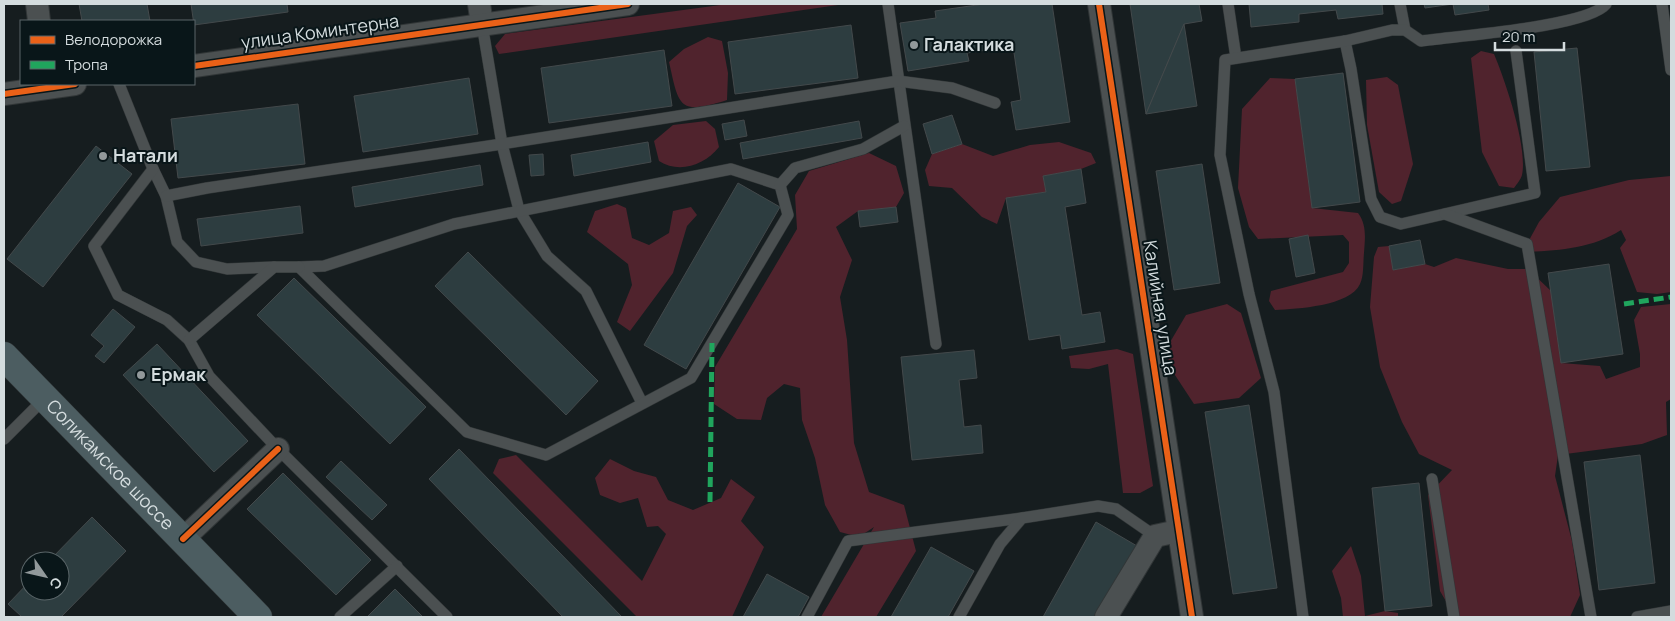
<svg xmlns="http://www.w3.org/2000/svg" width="1675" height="621" font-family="Manrope,sans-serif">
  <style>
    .green { fill: #50232d }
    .building { fill: #2d3d40; stroke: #43494b }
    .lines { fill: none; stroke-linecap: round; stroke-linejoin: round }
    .lane-casing { stroke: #313637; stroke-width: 12 }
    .street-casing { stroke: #313637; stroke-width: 24 }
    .highway-casing { stroke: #313637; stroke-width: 29 }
    .lane { stroke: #4b5051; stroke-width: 11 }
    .street { stroke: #4b5051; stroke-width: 22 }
    .highway { stroke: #4c5d61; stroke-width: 28 }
    .quiet { stroke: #20a55d; stroke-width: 5; stroke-dasharray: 10 5; stroke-linecap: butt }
    .cycleway-casing { stroke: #091619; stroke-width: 9 }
    .cycleway { stroke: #ea6118; stroke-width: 6 }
    .poi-dot { fill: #92999b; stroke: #091619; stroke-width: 2 }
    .labels { text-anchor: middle; stroke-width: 4; stroke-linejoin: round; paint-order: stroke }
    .street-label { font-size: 18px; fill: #d4dcde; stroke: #091619 }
    .poi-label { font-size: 18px; font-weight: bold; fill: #d4dcde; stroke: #091619; text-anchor: start }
  </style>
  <rect width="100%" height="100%" fill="#161d1f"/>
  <g class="green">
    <polygon points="728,4 845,4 499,54 495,46 505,34"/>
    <path d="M708 37 722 41 728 73 727 100C678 116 679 106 669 62L684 49Z"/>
    <path d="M1481 51 1494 54C1505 80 1528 147 1522 175 1521 179 1517 184 1514 188L1499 186 1482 152 1471 58Z"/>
    <polygon points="1387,77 1398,85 1413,164 1401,201 1392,204 1379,192 1367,125 1366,80"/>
    <path d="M1270 78 1295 79 1312 208 1358 213C1367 225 1365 238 1364 253 1363 262 1364 276 1360 284 1350 306 1297 309 1275 310L1269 301 1271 291 1343 272 1349 263V242L1343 235 1258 239 1249 227 1238 188 1242 109Z"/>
    <path d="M706 121 715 129 719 147C705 165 679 174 659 161L654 141 673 125Z"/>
    <polygon points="1059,142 1091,153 1096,163 1081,169 1043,176 1046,192 1006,198 997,224 982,217 952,188 929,186 925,170 932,154 962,144 993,156 1030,145"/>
    <polygon points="869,153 896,166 904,193 896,207 858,211 836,227 852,260 840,297 847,340 854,443 869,492 904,505 916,551 876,617 821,617 874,527 859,537 840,532 825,505 815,458 802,420 800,388 784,384 767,398 761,420 737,419 714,404 715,367 797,229 795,195 809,171"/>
    <path d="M1671 176V292L1657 294 1637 292 1620 248 1626 240 1621 230C1593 248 1562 250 1529 252L1527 244 1539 222 1560 197 1629 180Z"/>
    <polygon points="617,204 626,208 632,238 649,245 669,233 673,211 691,207 697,215 687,226 673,273 630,331 617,322 632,285 628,264 587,232 595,211"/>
    <polygon points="1389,246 1393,270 1425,264 1434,267 1456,258 1508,269 1528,269 1551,291 1561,363 1600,366 1606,379 1640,367 1640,354 1634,320 1641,307 1671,304 1671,399 1666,402 1667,435 1642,444 1558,455 1555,476 1572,541 1580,595 1570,617 1455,617 1440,591 1428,495 1452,470 1419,454 1402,422 1380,367 1370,307 1374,257 1378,247"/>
    <polygon points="1227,304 1241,313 1261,378 1239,398 1194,404 1171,369 1166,349 1186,315"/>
    <polygon points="1117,349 1133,354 1153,486 1140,493 1123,493 1108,364 1089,369 1071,368 1069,356"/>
    <polygon points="516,455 642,581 666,534 658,526 647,527 638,498 620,503 600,495 595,478 610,459 634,471 656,477 668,500 693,510 721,498 731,479 755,497 741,521 764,547 732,617 637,617 493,473 499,459"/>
    <polygon points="1351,546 1361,576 1365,616 1385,611 1398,613 1398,617 1343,617 1341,598 1332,571"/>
  </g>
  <g class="building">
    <polygon points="79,4 147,4 150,21 82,21"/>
    <polygon points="191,4 287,4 288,12 194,25"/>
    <polygon points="984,4 1052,4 1070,122 1016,130 1011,102 1021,100 1013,46 967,53 969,61 908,71 900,23 936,18 935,11"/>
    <polygon points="1130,4 1199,4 1202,21 1184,24 1146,114"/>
    <polygon points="1249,4 1382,4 1383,14 1338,19 1336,10 1299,14 1299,22 1251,27"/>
    <polygon points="1424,4 1488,4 1489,10 1455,15 1453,4 1425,8"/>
    <polygon points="1184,24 1197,106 1146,114"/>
    <polygon points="851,25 858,78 735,94 728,42"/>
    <polygon points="1577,48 1590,167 1546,171 1534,52"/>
    <polygon points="664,50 672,106 549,123 541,68"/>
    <polygon points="1343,73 1360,202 1312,208 1295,79"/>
    <polygon points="469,78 478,134 363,152 354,96"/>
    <polygon points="298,104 305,164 178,178 171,119"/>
    <polygon points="952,115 962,144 932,154 923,124"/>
    <polygon points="744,120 747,136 725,140 722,124"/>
    <polygon points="859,121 862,138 743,159 740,143"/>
    <polygon points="648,142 651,162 574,176 571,155"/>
    <polygon points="96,146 132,174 43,287 7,259"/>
    <polygon points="543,154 544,175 531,176 529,155"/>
    <polygon points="1202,164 1220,283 1174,290 1156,171"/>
    <polygon points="480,165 483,185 355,207 352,187"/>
    <polygon points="1081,169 1086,203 1065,207 1082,315 1100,312 1105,342 1062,349 1060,335 1029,340 1006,198 1046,192 1043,176"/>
    <polygon points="738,183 780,207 686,369 644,345"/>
    <polygon points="300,206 303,233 201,246 197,219"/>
    <polygon points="896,207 898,222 860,227 858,211"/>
    <polygon points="1308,235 1315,273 1296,277 1289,239"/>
    <polygon points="1420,240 1425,264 1393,270 1389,246"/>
    <polygon points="468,252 598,381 566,415 435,286"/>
    <polygon points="1609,264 1623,354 1561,363 1548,273"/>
    <polygon points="294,278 426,407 390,444 257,315"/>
    <polygon points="113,309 135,327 104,363 95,356 104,346 91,335"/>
    <polygon points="157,344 248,441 214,472 123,375"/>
    <polygon points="974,350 977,378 959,380 964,427 981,425 983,453 912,460 901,357"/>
    <polygon points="1249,405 1277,588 1233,594 1205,412"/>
    <polygon points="459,449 622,617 563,617 429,479"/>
    <polygon points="1640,455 1655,583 1599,590 1584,462"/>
    <polygon points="341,461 387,505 372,520 326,477"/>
    <polygon points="283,473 371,560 336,595 247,509"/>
    <polygon points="1419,483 1432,606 1385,611 1372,488"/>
    <polygon points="92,517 126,551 61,617 22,617 8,604 30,581 30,591 60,591 60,561 49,561"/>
    <polygon points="1096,522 1137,546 1097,617 1043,617"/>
    <polygon points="931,547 974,571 948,617 891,617"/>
    <polygon points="767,574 809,597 798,617 743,617"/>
    <polygon points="395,589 423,617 367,617"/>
  </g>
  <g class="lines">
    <g class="lane-casing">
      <g id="lane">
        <polyline points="888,4 936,344"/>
        <polyline points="1228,4 1236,58"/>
        <polyline points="1400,4 1405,30"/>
        <polyline points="1662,4 1671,70"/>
        <polyline points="482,24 502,144 519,210 547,256 586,291 642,403"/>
        <polyline points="1345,41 1351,69 1371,199 1380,217 1401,224 1535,193 1516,51"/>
        <polyline points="119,84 153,169 166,196 177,242 196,262 227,269 274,267"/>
        <polyline points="153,169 94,246 118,295 167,320 189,340 209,376 278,449 447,617"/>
        <polygon points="731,169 780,185 788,215 691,378 546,455 467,432 299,267 324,266 454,224"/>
        <polyline points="780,185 795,168 863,149 904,126"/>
        <polyline points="166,196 207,188 502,144 898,81 952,88 995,103"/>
        <polyline points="1445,214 1527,244 1591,617"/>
        <polyline points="189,340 274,267 299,267"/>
        <polyline points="4,439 45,398"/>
        <polyline points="1432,479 1454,617"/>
        <polyline points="340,617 397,566"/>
        <polyline points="807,617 848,541 1022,518"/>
        <polyline points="959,617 1000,544 1022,518 1098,506 1116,509 1155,536"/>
        <path d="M1303 617 1274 392 1249 294 1220 155 1225 60 1345 41 1392 30H1405L1421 41C1455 36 1588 27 1606 4"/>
        <polyline points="1637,617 1671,611"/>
      </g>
    </g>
    <g class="street-casing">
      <g id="street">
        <polyline points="37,4 39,21"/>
        <polyline points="479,4 482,24"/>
        <polyline points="1099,4 1192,617"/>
        <polyline points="194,66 628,4"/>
        <polyline points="4,94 75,84"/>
        <polyline points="183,539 278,449"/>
        <polyline points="1106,617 1155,536 1178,531"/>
      </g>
    </g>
    <g class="highway-casing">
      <g id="highway">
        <path id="s1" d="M4 356 258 617"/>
      </g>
    </g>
    <use href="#lane" class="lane"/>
    <use href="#street" class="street"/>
    <use href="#highway" class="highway"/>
    <g class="quiet">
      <polyline points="1624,304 1671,297"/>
      <polyline points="710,502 712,343"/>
    </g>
    <g class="cycleway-casing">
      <g id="cycleway">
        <polyline points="1099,4 1192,617"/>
        <polyline points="194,66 628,4"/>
        <polyline points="4,94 75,84"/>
        <polyline points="183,539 278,449"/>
      </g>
    </g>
    <use href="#cycleway" class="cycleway"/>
  </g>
  <g class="poi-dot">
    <circle cx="914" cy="45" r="5"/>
    <circle cx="103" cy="156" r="5"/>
    <circle cx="141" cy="375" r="5"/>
  </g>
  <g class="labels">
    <g class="street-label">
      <text transform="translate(320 32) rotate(-8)" y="6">улица Коминтерна</text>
      <text transform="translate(1160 308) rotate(81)" y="6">Калийная улица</text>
      <text dy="6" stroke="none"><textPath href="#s1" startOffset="152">Соликамское шоссе</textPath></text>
    </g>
    <g class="poi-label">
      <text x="924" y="51">Галактика</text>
      <text x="113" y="162">Натали</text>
      <text x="151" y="381">Ермак</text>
    </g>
  </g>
  <rect width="1675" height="621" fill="none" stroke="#d4dcde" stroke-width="10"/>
  <rect x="20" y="20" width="175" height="65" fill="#091619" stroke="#5a6568"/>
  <rect x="30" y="36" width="25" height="8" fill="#ea6118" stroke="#5a6568"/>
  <text x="65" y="45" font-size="15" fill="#d4dcde">Велодорожка</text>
  <rect x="30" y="61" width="25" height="8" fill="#20a55d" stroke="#5a6568"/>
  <text x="65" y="70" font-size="15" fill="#d4dcde">Тропа</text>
  <g transform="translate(45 576) rotate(124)"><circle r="24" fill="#091619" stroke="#5a6568"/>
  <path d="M0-4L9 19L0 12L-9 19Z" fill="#92999b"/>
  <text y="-8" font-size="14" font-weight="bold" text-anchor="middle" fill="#d4dcde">С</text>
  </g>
  <path d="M1495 42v8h69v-8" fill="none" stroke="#d4dcde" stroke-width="2.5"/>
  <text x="1502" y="42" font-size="15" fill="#d4dcde" stroke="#091619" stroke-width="4" paint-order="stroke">20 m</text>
</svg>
